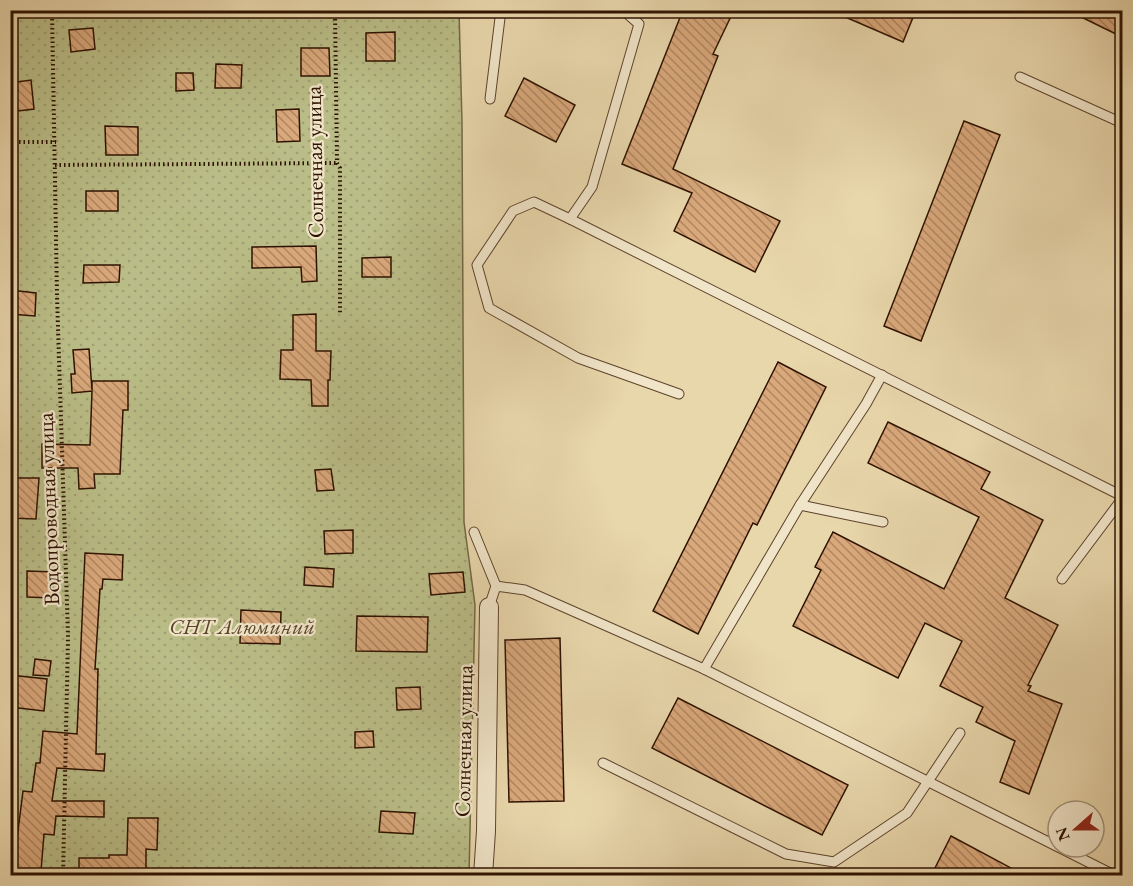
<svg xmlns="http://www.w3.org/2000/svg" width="1133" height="886" font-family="'EB Garamond',serif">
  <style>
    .grass { fill: url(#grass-dots); stroke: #746844; stroke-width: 1.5 }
    .building { fill: url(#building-back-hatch); stroke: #2e1200; stroke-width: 1.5 }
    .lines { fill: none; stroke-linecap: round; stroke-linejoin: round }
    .service-casing { stroke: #5d432b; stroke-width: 11 }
    .minor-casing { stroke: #5d432b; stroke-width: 20 }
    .path { stroke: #2e1200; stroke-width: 4; stroke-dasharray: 1.5 3; stroke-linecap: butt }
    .service { stroke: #f1e5c9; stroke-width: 9 }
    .minor { stroke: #f1e5c9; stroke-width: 18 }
    .labels { text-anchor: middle; stroke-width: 4.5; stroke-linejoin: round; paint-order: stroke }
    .street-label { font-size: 22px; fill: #2e1200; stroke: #f1e5c9 }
    .park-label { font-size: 22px; font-style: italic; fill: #584528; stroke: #f1e5c9 }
  </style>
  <defs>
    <pattern id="grass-dots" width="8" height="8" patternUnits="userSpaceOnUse" patternTransform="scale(1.5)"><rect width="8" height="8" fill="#babd87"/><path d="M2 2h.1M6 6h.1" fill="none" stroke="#a0a173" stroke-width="1.8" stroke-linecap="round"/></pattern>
    <pattern id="building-back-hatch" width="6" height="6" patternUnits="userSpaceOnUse" patternTransform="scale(1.5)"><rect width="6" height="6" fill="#d9a87b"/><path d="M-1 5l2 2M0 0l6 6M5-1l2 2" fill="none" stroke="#b08762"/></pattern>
  </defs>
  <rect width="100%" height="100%" fill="#e9d7ac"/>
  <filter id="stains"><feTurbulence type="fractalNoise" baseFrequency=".00333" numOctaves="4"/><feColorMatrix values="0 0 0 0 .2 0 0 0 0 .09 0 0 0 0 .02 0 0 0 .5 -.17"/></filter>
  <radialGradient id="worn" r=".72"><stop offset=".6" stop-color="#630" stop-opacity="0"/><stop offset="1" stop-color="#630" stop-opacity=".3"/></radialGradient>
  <polygon class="grass" points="10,11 459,11 462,122 464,522 475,605 469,875 11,875"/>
  <g class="building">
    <polygon points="683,10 734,10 713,54 718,56 673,169 780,221 755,272 674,231 692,193 622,164"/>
    <polygon points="829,10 916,10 903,42"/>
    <polygon points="1067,10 1116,10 1122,14 1122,37"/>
    <polygon points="93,28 95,49 71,52 69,30"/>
    <polygon points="395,32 395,61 366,61 366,33"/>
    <polygon points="301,48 329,48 330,76 301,76"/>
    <polygon points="216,64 242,65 241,88 215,88"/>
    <polygon points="176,73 193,73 194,90 176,91"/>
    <polygon points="524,78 575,105 556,142 505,116"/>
    <polygon points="31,80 34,109 10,112 10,83"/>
    <polygon points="299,109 300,141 277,142 276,110"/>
    <polygon points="964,121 1000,135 921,341 884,326"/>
    <polygon points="105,126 138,127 138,155 106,155"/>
    <rect x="86" y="191" width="32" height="20"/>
    <polygon points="316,246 317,281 302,282 301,267 252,268 252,247"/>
    <polygon points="391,257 391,277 362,277 362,258"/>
    <polygon points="84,265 120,265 119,282 83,283"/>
    <polygon points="10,290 36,293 35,316 10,314"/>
    <polygon points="316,314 316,351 331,351 330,380 328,380 328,406 312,406 311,380 280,379 281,350 293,350 293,315"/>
    <polygon points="89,349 92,390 92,381 128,381 128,410 123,410 120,474 94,474 95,488 79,489 78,468 42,468 42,444 90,445 92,391 72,393 71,374 75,374 73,350"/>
    <polygon points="778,362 826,387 757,525 753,523 698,634 653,611"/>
    <polygon points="888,422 990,472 981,489 1043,520 1005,598 1058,625 1028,685 1031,686 1028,691 1062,704 1029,794 1000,782 1015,741 976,722 983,707 940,686 962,641 925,623 898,678 793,626 821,570 815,567 833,532 944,589 979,517 868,463"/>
    <polygon points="331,469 334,490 317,491 315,470"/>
    <polygon points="10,478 39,478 36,519 10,518"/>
    <polygon points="353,530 353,553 325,554 324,531"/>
    <polygon points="85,553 123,555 122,580 103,579 102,589 100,589 95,669 98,669 96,754 105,754 104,771 57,768 52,801 104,801 104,817 56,816 54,835 44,834 41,871 10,868 10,839 17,839 23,791 32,792 36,763 40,763 43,731 77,734"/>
    <polygon points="305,567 334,569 333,587 304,585"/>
    <polygon points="27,571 54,572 52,598 27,597"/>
    <polygon points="463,572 465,592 431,595 429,574"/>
    <polygon points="241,610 281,612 280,644 240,643"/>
    <polygon points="357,616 428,617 427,652 356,651"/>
    <polygon points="560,638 564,801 509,802 505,640"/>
    <polygon points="35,659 51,661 49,676 33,675"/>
    <polygon points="10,675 47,679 44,711 10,707"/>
    <polygon points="420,687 421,709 397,710 396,688"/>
    <polygon points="678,698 848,785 822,835 652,748"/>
    <polygon points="373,731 374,747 355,748 355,732"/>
    <polygon points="381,811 415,813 413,834 379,832"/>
    <polygon points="128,818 158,818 157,850 146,849 146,876 79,876 79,858 109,858 109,855 127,855"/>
    <polygon points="951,836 1026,876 931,876"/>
  </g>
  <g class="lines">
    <g class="service-casing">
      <g id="service">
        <polyline points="623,10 639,24 592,187 570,219 1122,496"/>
        <polyline points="1020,77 1122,123"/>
        <polyline points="490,99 501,10"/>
        <polyline points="570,219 534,202 513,211 477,265 489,308 578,358 679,394"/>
        <polyline points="800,505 883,522"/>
        <polyline points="474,532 496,586"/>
        <polyline points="1062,579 1122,499"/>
        <polyline points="489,607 496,586 525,590 704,669 1116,876"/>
        <polyline points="704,669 800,505 866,404 882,375"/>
        <polyline points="603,763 786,854 834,862 907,813 960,733"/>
      </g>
    </g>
    <g class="minor-casing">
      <polyline id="minor" points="483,876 486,831 489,607"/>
    </g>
    <g class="path">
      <polyline points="52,10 57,296 68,636 63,876"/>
      <polyline points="335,10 337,163 340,168 340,313"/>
      <polyline points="10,142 56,142"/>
      <polyline points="55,165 337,163"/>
    </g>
    <use href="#service" class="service"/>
    <use href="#minor" class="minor"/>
  </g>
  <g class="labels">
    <g class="street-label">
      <text transform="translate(314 162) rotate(-91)" y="8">Солнечная улица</text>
      <text transform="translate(48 509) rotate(-92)" y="8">Водопроводная улица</text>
      <text transform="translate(463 741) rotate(-89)" y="8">Солнечная улица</text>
    </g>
    <g class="park-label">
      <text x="242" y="634">СНТ Алюминий</text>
    </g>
  </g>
  <rect width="1133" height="886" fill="none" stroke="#e9d7ac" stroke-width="36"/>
  <rect x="12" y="12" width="1109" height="862" fill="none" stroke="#2e1200" stroke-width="3"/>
  <rect x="18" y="18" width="1097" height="850" fill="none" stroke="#2e1200" stroke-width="1.5"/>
  <g transform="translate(1076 829) rotate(249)"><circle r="28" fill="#f1e5c9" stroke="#a39179" stroke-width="1.5"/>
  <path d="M0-4.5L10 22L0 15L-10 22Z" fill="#8f2418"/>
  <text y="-9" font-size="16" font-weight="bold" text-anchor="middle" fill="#2e1200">N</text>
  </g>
  <rect width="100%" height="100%" filter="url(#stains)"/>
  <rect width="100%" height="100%" fill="url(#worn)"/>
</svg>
